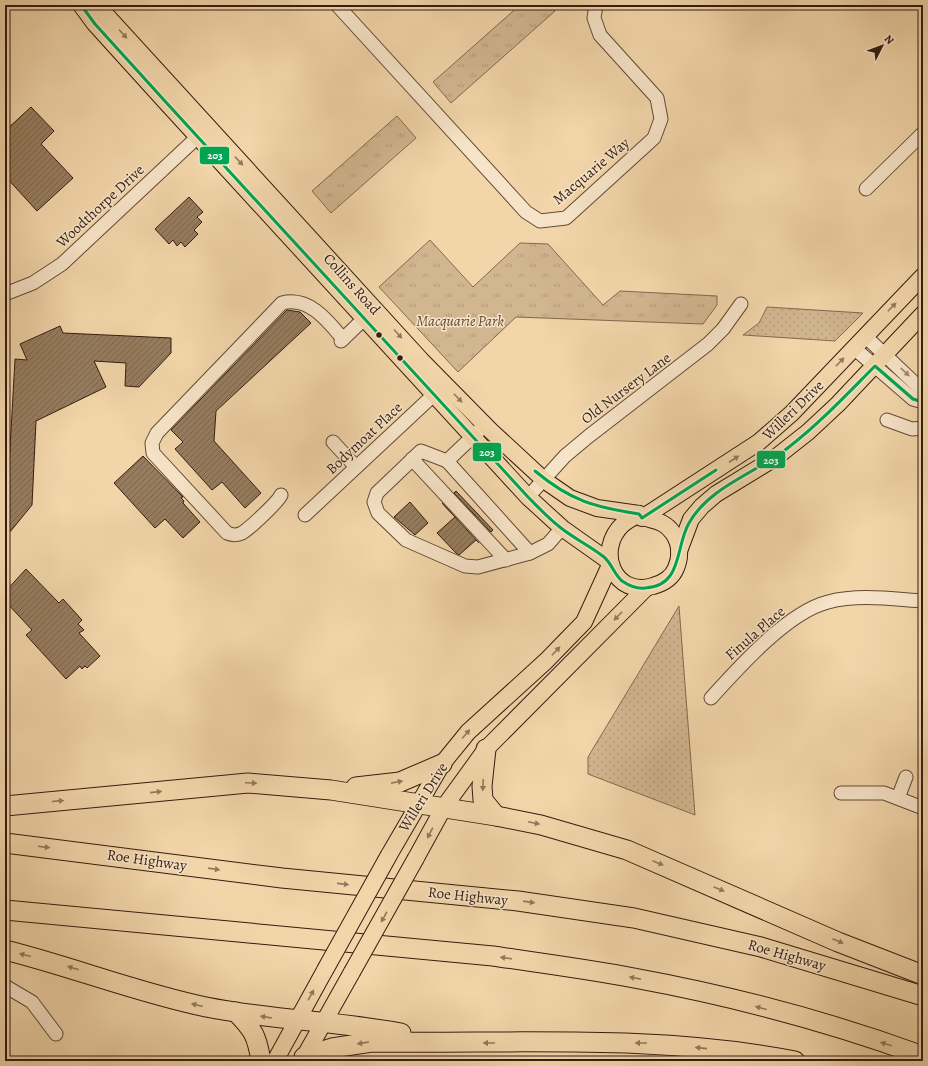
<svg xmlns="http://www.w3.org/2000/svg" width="928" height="1066" font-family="Alegreya,serif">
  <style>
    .grass { fill: url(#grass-dots); stroke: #826950 }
    .park { fill: url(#park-tufts); stroke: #826950 }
    .building { fill: url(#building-hatch); stroke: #331c10 }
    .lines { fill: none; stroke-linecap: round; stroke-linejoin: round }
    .minor-casing { stroke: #634a36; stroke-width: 15 }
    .major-casing { stroke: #331c10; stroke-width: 18 }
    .highway-casing { stroke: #331c10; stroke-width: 21 }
    .minor { stroke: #f7e4c8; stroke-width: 13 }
    .major { stroke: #f2d6aa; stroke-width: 16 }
    .highway { stroke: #f2d6aa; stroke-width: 19 }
    .major-bridge-casing { stroke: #331c10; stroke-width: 18; stroke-linecap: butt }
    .major-bridge { stroke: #f2d6aa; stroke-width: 16 }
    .bus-1-casing { stroke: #f7e4c8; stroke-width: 6 }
    .bus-1 { stroke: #00a651; stroke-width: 3 }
    .oneway { fill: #92795d }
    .oneway2 { fill: #9f8a75 }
    .bus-dot { fill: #331c10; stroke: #f7e4c8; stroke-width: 1.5 }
    .labels { text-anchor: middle; stroke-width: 3; stroke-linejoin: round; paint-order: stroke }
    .street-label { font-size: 15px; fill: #331c10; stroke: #f7e4c8 }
    .park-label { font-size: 15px; font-style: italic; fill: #634a36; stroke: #f7e4c8 }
    .line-badge { stroke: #f7e4c8; stroke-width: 1.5 }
    .badge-label { font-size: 11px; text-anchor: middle; font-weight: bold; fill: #fff }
  </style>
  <defs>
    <pattern id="grass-dots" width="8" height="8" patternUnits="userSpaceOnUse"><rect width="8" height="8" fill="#d2b690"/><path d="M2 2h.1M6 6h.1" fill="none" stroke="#b59c7b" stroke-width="1.8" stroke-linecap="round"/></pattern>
    <pattern id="park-tufts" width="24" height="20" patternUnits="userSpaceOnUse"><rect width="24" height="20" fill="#d2b690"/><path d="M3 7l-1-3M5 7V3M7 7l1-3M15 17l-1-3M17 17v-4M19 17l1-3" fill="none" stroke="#b59c7b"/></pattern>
    <pattern id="building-hatch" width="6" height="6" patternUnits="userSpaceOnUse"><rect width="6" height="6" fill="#967d60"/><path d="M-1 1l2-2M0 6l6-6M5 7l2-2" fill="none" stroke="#7b664e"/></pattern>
  </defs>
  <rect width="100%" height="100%" fill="#f2d6aa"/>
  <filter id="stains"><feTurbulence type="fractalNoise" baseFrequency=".005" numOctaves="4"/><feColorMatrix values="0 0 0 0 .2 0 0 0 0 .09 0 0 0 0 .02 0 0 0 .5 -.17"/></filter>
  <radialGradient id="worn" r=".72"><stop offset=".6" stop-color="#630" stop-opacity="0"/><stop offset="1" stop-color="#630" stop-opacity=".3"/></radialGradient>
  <g class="grass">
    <polygon points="767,307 863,313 835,341 743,335 759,323"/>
    <polygon points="679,606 695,815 588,774 588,757"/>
  </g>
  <g class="park">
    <polygon points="520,5 550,5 555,11 451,103 433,82"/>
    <polygon points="397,116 416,138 331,213 312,191"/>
    <polygon points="430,240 473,287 520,243 548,244 603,305 620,291 717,296 717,305 703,324 516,317 458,372 379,287"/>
  </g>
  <g class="building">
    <polygon points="31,107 54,131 41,144 73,178 37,211 5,176 5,131"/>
    <polygon points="189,197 203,212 197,217 202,222 194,230 198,234 185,247 181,242 177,246 173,240 169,244 155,229"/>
    <polygon points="287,310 300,312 311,323 216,411 214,441 261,493 245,508 222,482 212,490 175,449 183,442 171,430"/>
    <polygon points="60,326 63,333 171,338 171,353 139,387 125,386 126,363 94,361 106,387 36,421 32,505 5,538 15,359 27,360 20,344"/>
    <polygon points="143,456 183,497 181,498 184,501 183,503 200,522 183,538 165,519 155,528 114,483"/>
    <polygon points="456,491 493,530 491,532 454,493"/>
    <polygon points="410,502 428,523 415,535 394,517"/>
    <polygon points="442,503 479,543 476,540 459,555 456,553 437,533 455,517"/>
    <polygon points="26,569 59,603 63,599 82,620 78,624 84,630 79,633 100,656 87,668 85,666 82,669 80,666 66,679 26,635 32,630 5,601 10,596 5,592"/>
  </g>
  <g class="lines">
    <g class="minor-casing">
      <g id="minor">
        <polyline points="337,5 526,212 540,221 566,218 654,138 661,119 657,98 600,35 594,18 596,5"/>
        <polyline points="866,189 923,133"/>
        <polyline points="5,294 33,283 62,264 205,130"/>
        <polyline points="865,336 923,391"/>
        <polyline points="341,341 371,312"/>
        <polyline points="854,348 913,399 923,402"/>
        <polyline points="887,420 912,429 923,428"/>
        <polyline points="485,425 447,461 421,451 377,493 374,502 378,513 406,540 465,566 478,567 530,553 548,544 562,528"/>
        <polyline points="333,442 356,467"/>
        <polyline points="412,459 506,560"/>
        <polyline points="447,461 530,553"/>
        <path d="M281 495C278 502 250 528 242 533 236 536 232 535 227 533L153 453 152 443 157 433 282 303C309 296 328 321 343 339"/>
        <polyline points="528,497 565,456 589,436 708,344 723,329 741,304"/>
        <polyline points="305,515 441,388"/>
        <path d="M711 698C739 667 788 612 828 602 859 594 892 599 923 601"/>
        <polyline points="841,793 884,793 923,808"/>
        <polyline points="898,798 906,777"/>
        <polyline points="5,986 32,1002 56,1034"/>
      </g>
    </g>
    <g class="major-casing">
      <g id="major">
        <polyline points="81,5 95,24 163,99 528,497 562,528 610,562"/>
        <polyline points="97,5 421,360 491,431 544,480 570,498 597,508 639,514"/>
        <path d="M639 514C647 522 662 517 673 533 680 543 681 556 676 568 672 578 664 583 653 586 614 598 595 550 623 524 628 520 634 517 639 514Z"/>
        <polyline points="642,518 759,442 792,413 923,276"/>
        <polyline points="679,551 691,519 702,506 716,494 775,458 808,432 838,404 923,314"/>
        <polyline points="389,855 442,764 468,732 546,661 584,622 610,565"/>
        <polyline points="416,858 444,807 486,749 646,588"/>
        <polyline points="275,1061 325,970"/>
        <polyline points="302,1061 352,972"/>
      </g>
    </g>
    <g class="highway-casing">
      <g id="highway">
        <polyline points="486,749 482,786 483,800 496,816"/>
        <polyline points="356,787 400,782 442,764"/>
        <polyline points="5,806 248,783 331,790 496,816 541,825 627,850 838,942 923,975"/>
        <polyline points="5,843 282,878 518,901 634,918 761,947 923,996"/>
        <path d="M5 910 493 956C540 963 587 969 634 978 732 996 830 1022 923 1056"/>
        <path d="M5 950C73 967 138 993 206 1007 271 1020 336 1021 401 1033"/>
        <path d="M236 1012C253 1029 257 1036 261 1061"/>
        <path d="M304 1057 332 1048 372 1042C513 1044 656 1034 795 1061"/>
      </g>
    </g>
    <use href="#minor" class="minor"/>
    <use href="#major" class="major"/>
    <use href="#highway" class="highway"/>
    <g class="major-bridge-casing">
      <g id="major-bridge">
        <polyline points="325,970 389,855"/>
        <polyline points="352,972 416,858"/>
      </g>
    </g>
    <use href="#major-bridge" class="major-bridge"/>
    <g class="bus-1-casing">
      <g id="bus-1">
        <path d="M81 5 95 24 163 99 528 497C539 508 549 519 561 528 575 539 590 546 604 557 612 564 614 574 622 581 628 585 637 589 645 588 683 586 675 547 689 523 710 486 757 473 789 447 820 423 847 394 875 366L913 399 923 402"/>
        <path d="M535 471C571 501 594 507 639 514L642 518 716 470"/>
      </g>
    </g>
    <use href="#bus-1" class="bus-1"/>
  </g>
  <defs><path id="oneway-solid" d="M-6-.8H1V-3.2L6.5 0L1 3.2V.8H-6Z"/></defs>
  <g class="oneway">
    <use href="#oneway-solid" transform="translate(123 34) rotate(48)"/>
    <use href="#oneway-solid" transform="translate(239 161) rotate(47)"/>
    <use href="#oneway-solid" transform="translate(892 307) rotate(-45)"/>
    <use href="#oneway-solid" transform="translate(398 334) rotate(48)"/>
    <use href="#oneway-solid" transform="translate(840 362) rotate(-46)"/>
    <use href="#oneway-solid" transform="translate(458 398) rotate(46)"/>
    <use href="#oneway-solid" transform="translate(734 459) rotate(-33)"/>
    <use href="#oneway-solid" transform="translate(618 616) rotate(134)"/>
    <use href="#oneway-solid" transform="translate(556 651) rotate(-46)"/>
    <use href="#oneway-solid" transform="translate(466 734) rotate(-49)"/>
    <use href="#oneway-solid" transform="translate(397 782) rotate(-11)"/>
    <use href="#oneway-solid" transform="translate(251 783) rotate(3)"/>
    <use href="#oneway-solid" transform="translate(483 785) rotate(92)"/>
    <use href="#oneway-solid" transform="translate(156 792) rotate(-6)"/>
    <use href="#oneway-solid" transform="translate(58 801) rotate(-5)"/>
    <use href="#oneway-solid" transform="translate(534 823) rotate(12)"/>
    <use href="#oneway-solid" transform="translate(430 833) rotate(118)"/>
    <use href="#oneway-solid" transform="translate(44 847) rotate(7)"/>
    <use href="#oneway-solid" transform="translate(658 863) rotate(23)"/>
    <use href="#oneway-solid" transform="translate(214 869) rotate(8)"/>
    <use href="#oneway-solid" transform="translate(343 884) rotate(6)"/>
    <use href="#oneway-solid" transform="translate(719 889) rotate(23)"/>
    <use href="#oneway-solid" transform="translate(529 902) rotate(8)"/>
    <use href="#oneway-solid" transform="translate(384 917) rotate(119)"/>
    <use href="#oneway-solid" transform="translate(838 941) rotate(23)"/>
    <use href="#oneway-solid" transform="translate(25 955) rotate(-166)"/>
    <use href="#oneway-solid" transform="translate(506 958) rotate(-172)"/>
    <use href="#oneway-solid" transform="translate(73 968) rotate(-163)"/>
    <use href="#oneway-solid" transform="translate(635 978) rotate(-169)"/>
    <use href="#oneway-solid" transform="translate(311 995) rotate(-61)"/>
    <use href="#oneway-solid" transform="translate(197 1005) rotate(-166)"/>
    <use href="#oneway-solid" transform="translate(761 1008) rotate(-165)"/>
    <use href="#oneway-solid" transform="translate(266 1017) rotate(-171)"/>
    <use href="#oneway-solid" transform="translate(363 1043) rotate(171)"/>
    <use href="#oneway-solid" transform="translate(489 1043) rotate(180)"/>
    <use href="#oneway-solid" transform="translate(641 1043) rotate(-180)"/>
    <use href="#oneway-solid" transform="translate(886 1044) rotate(-162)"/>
    <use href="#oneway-solid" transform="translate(701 1048) rotate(-174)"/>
  </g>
  <use class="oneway2" href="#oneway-solid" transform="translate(905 372) rotate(43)"/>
  <g class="bus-dot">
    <circle cx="379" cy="335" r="3.5"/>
    <circle cx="400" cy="358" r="3.5"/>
  </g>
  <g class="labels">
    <g class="street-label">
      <text transform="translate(591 171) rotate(-40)" y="5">Macquarie Way</text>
      <text transform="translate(100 206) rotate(-43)" y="5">Woodthorpe Drive</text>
      <text transform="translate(352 284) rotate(48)" y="5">Collins Road</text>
      <text transform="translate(626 388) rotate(-37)" y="5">Old Nursery Lane</text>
      <text transform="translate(793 410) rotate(-44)" y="5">Willeri Drive</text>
      <text transform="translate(364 438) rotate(-43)" y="5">Bodymoat Place</text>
      <text transform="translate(755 633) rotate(-41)" y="5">Finula Place</text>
      <text transform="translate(423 797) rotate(-58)" y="5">Willeri Drive</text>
      <text transform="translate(147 860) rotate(8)" y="5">Roe Highway</text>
      <text transform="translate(468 896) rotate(6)" y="5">Roe Highway</text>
      <text transform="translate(787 955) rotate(16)" y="5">Roe Highway</text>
    </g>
    <g class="park-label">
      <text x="460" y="326">Macquarie Park</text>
    </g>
  </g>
  <g class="line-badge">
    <rect x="199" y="146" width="31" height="19" rx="4" fill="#00a651"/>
    <rect x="472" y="442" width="30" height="20" rx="4" fill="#00a651"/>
    <rect x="756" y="450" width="30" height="19" rx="4" fill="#00a651"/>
  </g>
  <g class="badge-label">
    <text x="215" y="159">203</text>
    <text x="487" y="456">203</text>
    <text x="771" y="464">203</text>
  </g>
  <rect width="928" height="1066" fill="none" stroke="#f2d6aa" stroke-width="20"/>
  <rect x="6" y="6" width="916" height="1054" fill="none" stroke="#331c10" stroke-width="2"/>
  <rect x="10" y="10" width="908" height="1046" fill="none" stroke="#331c10"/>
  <g transform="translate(882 46) rotate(48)" stroke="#f7e4c8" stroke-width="3" paint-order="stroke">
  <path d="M0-3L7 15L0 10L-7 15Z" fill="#331c10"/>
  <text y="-6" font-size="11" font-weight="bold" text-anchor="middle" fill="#331c10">N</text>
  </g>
  <rect width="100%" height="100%" filter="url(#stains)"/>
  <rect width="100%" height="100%" fill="url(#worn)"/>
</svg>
